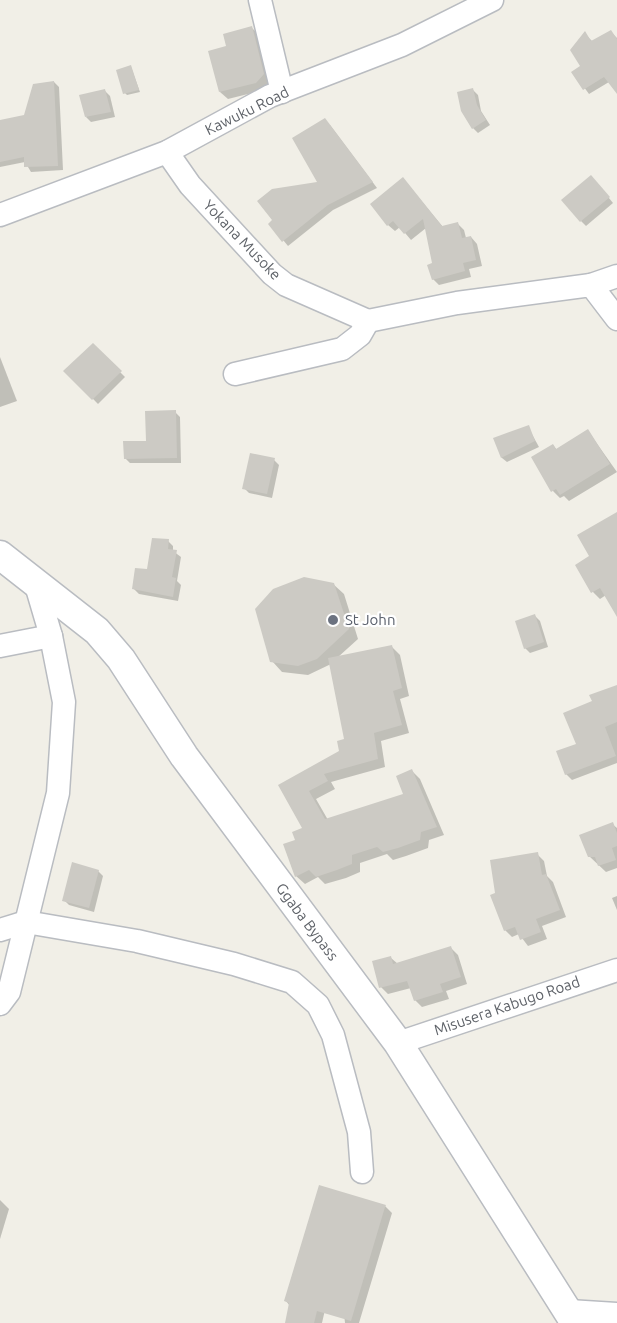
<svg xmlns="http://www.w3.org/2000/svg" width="617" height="1323" font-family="Ubuntu,sans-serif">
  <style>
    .shadow { fill: #0003 }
    .building { fill: #cccac4 }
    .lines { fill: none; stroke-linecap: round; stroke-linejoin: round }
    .minor-casing { stroke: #b9bcc1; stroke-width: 25 }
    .tertiary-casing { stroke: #b9bcc1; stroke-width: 31 }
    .minor { stroke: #fff; stroke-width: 22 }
    .tertiary { stroke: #fff; stroke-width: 28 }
    .worship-dot { fill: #6b7280; stroke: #fff; stroke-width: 2 }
    .labels { text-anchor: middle; stroke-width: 4.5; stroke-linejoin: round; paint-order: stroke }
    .street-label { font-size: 15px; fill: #5e6268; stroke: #fff }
    .worship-label { font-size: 15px; fill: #5b616d; stroke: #fff; text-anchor: start }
  </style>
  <rect width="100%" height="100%" fill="#f1efe7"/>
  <g class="shadow">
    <polygon points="252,28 260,36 271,82 264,90 228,99 220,92 228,47"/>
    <polygon points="611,32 617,38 617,92 609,82 589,94 573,72 582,67 585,34 593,42"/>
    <polygon points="131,67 140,92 127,95 125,93"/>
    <polygon points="54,82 59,87 63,170 31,172 25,162 0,167 0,121 25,116"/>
    <polygon points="473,90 478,95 481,111 490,125 478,133 473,128"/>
    <polygon points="105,91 110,96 115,117 91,122 86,117"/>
    <polygon points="330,125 377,188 333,210 288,246 270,224 320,184"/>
    <polygon points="403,179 443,227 458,224 464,230 466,238 471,237 477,244 482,266 469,269 471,277 439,285 433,279 434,264 426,228 411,240 400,227 395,231 388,225"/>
    <polygon points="596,182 613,203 586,226 581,221"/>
    <polygon points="93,345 125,377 98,404 66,371"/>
    <polygon points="0,357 17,401 0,407"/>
    <polygon points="175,412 180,417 181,463 130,463 125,458 147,442"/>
    <polygon points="528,427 539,447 507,462 502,458 495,439"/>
    <polygon points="588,431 617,472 569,501 564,496 560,498 553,491 553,445 557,450"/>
    <polygon points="274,460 279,465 272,498 249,493 244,488"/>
    <polygon points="617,520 617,607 606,595 600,599 593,592 591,557"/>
    <polygon points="168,541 173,546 173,551 181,557 177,581 181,585 178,601 139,594 134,589"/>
    <polygon points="333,584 344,594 358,639 337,658 392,647 400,655 409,696 400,699 409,733 381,741 385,767 331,782 335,789 316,799 328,820 405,795 412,771 420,779 444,835 429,840 428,848 406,856 393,860 387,854 360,863 360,872 346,878 325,884 318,877 305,884 296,876 297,841 304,829 280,785 340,752 346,740 331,664 308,675 282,672 272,661"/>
    <polygon points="535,616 540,621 548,647 530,653 525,648"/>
    <polygon points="617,686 617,763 572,780 566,774 594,702"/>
    <polygon points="612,824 617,828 617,868 606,872 589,856"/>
    <polygon points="537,854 544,861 547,876 553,882 566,917 542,926 547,939 528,946 519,934 512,937 505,930"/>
    <polygon points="98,871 103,876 94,912 69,905 64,900"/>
    <polygon points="617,896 617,910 612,898"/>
    <polygon points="451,948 458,955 467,984 446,991 449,999 422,1007 415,1000 411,988 388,994 381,987 391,958 398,964"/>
    <polygon points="0,1200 9,1209 0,1239"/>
    <polygon points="385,1206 392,1213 359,1323 345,1323 338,1253 322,1323 286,1323 290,1306 286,1301"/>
  </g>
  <g class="building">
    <polygon points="252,26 264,74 256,83 219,92 208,51 226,46 223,34"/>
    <polygon points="611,30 617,39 617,94 604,77 583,90 571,72 580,66 570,50 585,31 591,41"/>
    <polygon points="131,65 139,90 123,94 116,70"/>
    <polygon points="54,81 58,166 24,167 24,157 0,162 0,120 24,115 33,84"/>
    <polygon points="473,88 477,105 486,120 472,129 461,111 457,92"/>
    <polygon points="105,89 111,112 85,117 79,95"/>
    <polygon points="325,118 373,182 328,205 282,242 268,224 272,220 257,201 272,189 317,182 292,138"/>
    <polygon points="591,175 610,197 580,222 561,200"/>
    <polygon points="403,177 442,226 458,222 462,238 471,236 476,260 463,263 465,271 432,280 427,265 432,263 423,219 404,234 393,221 387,226 370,204"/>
    <polygon points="93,343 122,371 92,400 63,371"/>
    <polygon points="176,410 177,458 124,459 123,441 146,441 145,411"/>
    <polygon points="529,425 535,441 501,458 493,438"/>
    <polygon points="588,429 610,464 560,495 556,489 551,492 531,457 553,444 556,449"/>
    <polygon points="250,453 275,458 267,494 242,489"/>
    <polygon points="617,512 617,617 600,588 591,593 575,565 589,556 577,535"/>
    <polygon points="152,538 169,539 168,549 177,550 172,577 176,578 173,597 132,589 135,568 147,569"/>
    <polygon points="304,577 334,583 349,629 317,659 298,666 270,662 255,609 273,589"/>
    <polygon points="535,614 544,642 524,649 515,621"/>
    <polygon points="392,645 402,688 393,691 402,725 374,733 378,759 324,774 328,781 309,791 325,819 403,794 396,776 412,769 437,827 421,832 420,840 398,848 383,852 377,847 352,855 352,864 337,870 316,877 309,870 295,877 283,844 295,840 292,832 302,828 278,785 339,751 337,741 344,739 328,658"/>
    <polygon points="617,685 617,722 605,727 616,756 565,775 556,751 576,744 563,713 592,701 589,695"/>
    <polygon points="613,822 617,833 617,846 612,848 616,860 598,866 595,857 588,857 579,835"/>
    <polygon points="538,852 542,875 546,874 560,910 536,919 541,932 520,940 515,927 504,931 490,895 495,893 490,860"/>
    <polygon points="72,862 99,870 89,908 62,901"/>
    <polygon points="451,946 461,977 440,984 443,992 414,1001 407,981 379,988 372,961 391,956 393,964"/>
    <polygon points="319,1185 386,1205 385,1207 351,1321 317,1311 314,1323 285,1323 289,1303 284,1301"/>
  </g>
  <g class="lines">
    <g class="minor-casing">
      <g id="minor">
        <polyline points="260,0 282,92"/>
        <polyline points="167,152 190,185 272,274 286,285 368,321"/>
        <polyline points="0,215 167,152 270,96 402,45 492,0"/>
        <polyline points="591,285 617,276"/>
        <polyline points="368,321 457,303 591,285 617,319"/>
        <polyline points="235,374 342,349 360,335 368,321"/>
        <polyline points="0,646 51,636"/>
        <polyline points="0,930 26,922 137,941 234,964 292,982 318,1005 333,1035 359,1132 362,1172"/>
        <polyline points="0,1004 9,992 58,793 64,702 51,636 36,585"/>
        <polyline points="398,1043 617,970"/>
        <polyline points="569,1311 617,1314"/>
      </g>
    </g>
    <g class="tertiary-casing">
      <polyline id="tertiary" points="0,555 97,631 121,659 184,756 398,1043 575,1323"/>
    </g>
    <use href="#minor" class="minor"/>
    <use href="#tertiary" class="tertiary"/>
  </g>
  <circle class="worship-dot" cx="333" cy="620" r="6"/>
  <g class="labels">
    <g class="street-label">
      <text transform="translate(247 111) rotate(-26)" y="5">Kawuku Road</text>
      <text transform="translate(242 240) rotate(46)" y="5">Yokana Musoke</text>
      <text transform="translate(307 922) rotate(53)" y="5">Ggaba Bypass</text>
      <text transform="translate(507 1006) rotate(-19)" y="5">Misusera Kabugo Road</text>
    </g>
    <g class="worship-label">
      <text x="345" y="625">St John</text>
    </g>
  </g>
</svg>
